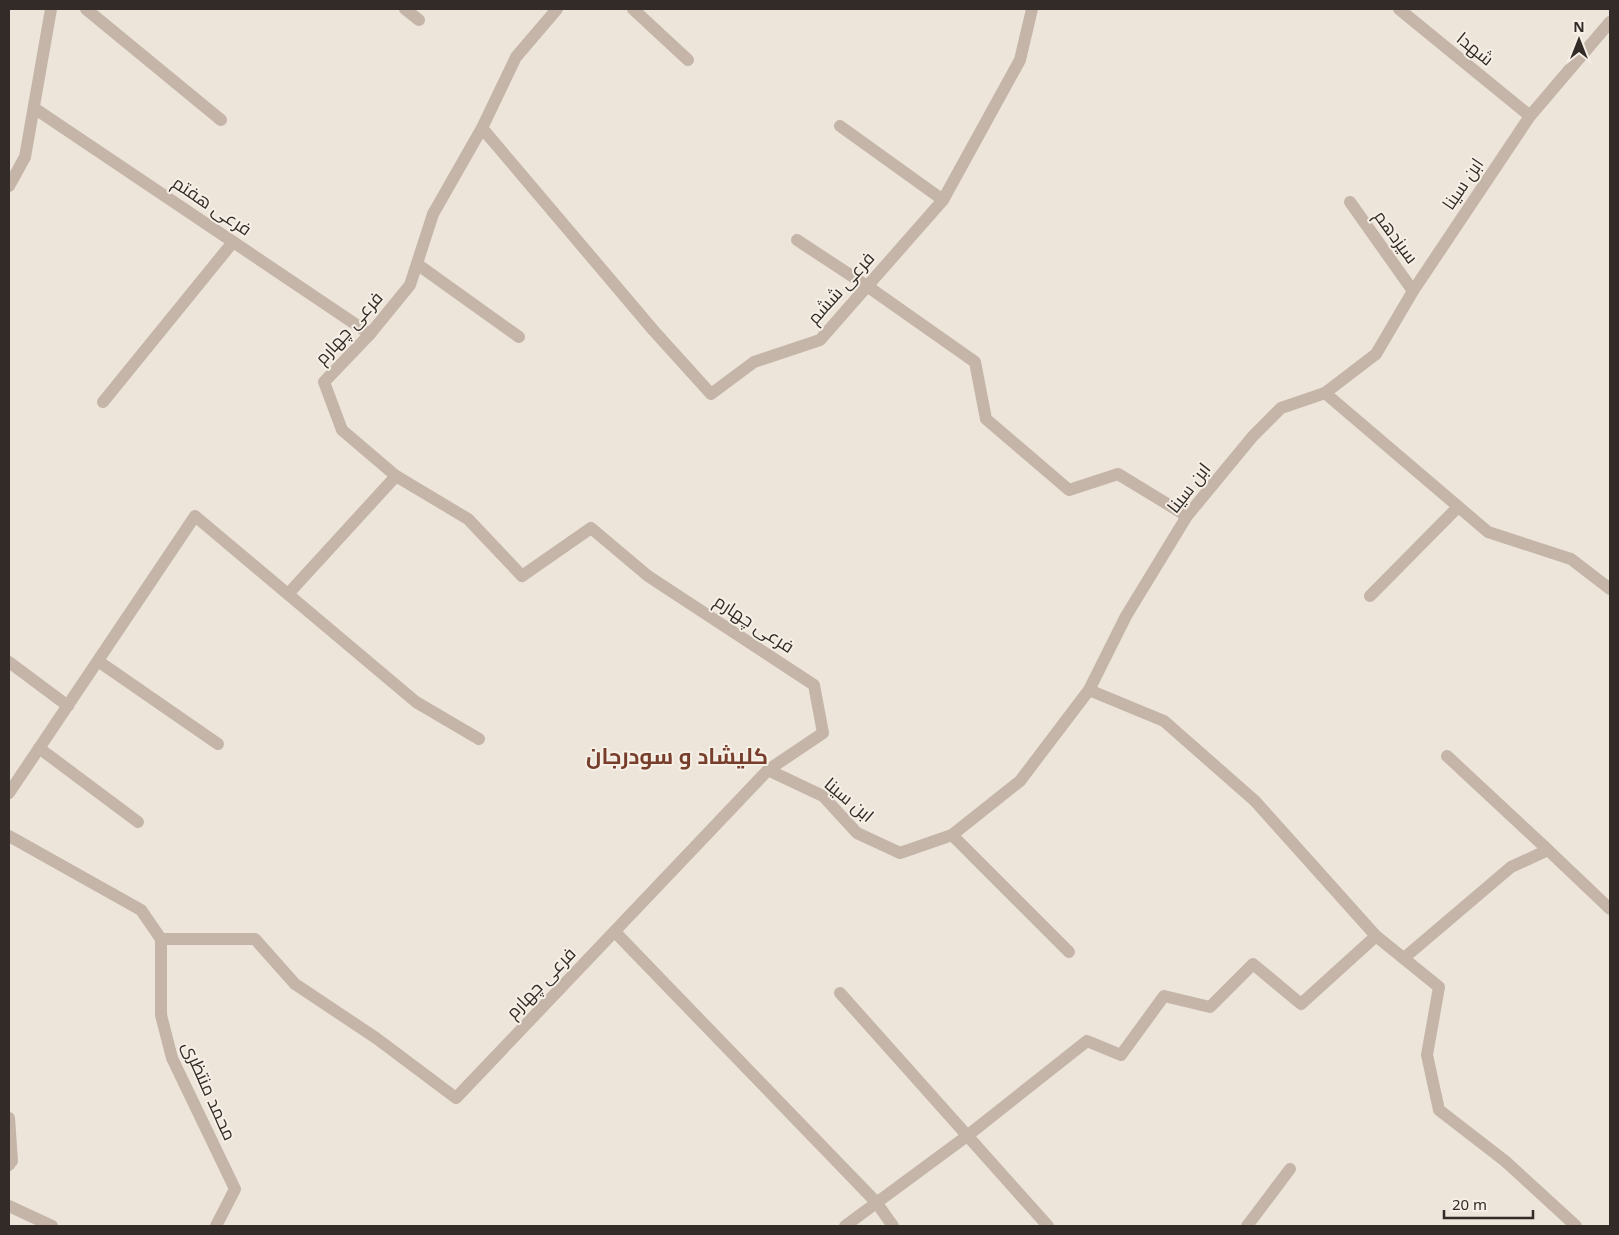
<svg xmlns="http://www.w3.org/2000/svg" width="1619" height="1235" font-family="'Noto Sans',Cairo,sans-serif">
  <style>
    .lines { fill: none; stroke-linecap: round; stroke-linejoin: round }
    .lane { stroke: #c4b5a8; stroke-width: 12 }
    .street { stroke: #c4b5a8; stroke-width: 12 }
    .labels { text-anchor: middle; stroke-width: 4; stroke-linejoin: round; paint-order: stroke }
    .street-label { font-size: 18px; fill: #322b27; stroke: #f6efe6 }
    .district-label { font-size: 22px; font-weight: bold; fill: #763e2b; stroke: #f6efe6 }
  </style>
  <rect width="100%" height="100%" fill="#ede5da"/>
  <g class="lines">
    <g class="lane">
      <polyline points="86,9 221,120"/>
      <polyline points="405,9 419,20"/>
      <polyline points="633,9 688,60"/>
      <polyline points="840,126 943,200"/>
      <polyline points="1350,202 1413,291"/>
      <polyline points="797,240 867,286 975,362 986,419 1069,490 1118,474 1187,516"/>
      <polyline points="417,264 519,337"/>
      <polyline points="103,402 233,242"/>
      <polyline points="288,594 396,476"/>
      <polyline points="1370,596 1458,507"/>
      <polyline points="98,661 218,744"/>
      <polyline points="9,662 68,706"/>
      <polyline points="39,748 138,822"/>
      <polyline points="1447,756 1548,850"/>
      <polyline points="952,835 1069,952"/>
      <polyline points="9,1118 12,1161 9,1165"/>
      <polyline points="9,1206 52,1226"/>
      <polyline points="1247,1226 1290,1169"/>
    </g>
    <g class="street">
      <polyline points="1399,9 1530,116"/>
      <polyline points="34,108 370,334"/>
      <polyline points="482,128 654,331 711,394 754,362 820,340 943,200 1020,60 1032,9"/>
      <polyline points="9,186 25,157 51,9"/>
      <polyline points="1325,393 1488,532 1571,559 1610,589"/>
      <polyline points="1089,690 1164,721 1255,801 1376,936 1439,987 1427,1055 1439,1110 1505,1161 1576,1226"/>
      <polyline points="768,770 823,796 857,833 900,853 952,835 1020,781 1089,690 1126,616 1187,516 1253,436 1281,408 1325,393 1376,354 1413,291 1530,116 1610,22"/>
      <polyline points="9,793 195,516 416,702 479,739"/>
      <polyline points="9,836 141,910 161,939 161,1015 172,1058 235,1189 216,1226"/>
      <polyline points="615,932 876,1202 893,1226"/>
      <polyline points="161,939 255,939 295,984 376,1038 456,1098 768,770 823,733 814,685 648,576 591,528 522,576 468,519 396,476 342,430 324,382 370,334 410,285 433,214 482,128 516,57 557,9"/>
      <polyline points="1404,958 1511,867 1548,850 1610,909"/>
      <polyline points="840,993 1048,1226"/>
      <polyline points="845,1226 967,1136 1087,1041 1121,1055 1164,996 1210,1007 1253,964 1301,1004 1376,936"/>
    </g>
  </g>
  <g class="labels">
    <g class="street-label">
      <text transform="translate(1475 49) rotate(39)" y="6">شهدا</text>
      <text transform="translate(1463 184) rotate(-56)" y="6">ابن سینا</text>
      <text transform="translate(212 206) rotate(34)" y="6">فرعی هفتم</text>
      <text transform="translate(1396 237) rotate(54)" y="6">سیزدهم</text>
      <text transform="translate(841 288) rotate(-48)" y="6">فرعی ششم</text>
      <text transform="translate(349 328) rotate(-48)" y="6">فرعی چهارم</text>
      <text transform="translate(1189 488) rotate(-52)" y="6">ابن سینا</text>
      <text transform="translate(754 624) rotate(33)" y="6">فرعی چهارم</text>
      <text transform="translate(849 800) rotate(40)" y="6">ابن سینا</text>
      <text transform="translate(541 983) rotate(-46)" y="6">فرعی چهارم</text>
      <text transform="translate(209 1091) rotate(66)" y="6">محمد منتظری</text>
    </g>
    <g class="district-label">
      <text x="677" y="764">کلیشاد و سودرجان</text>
    </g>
  </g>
  <rect width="1619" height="1235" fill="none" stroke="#322b27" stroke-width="20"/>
  <g transform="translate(1579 40)" stroke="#f6efe6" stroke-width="4" paint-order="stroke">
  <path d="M0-4L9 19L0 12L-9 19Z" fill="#322b27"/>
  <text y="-8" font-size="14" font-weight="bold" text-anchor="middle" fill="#322b27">N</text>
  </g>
  <path d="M1444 1210v8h89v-8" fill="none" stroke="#322b27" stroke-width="2.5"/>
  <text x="1452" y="1210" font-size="15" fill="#322b27" stroke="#f6efe6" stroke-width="4" paint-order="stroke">20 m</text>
</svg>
